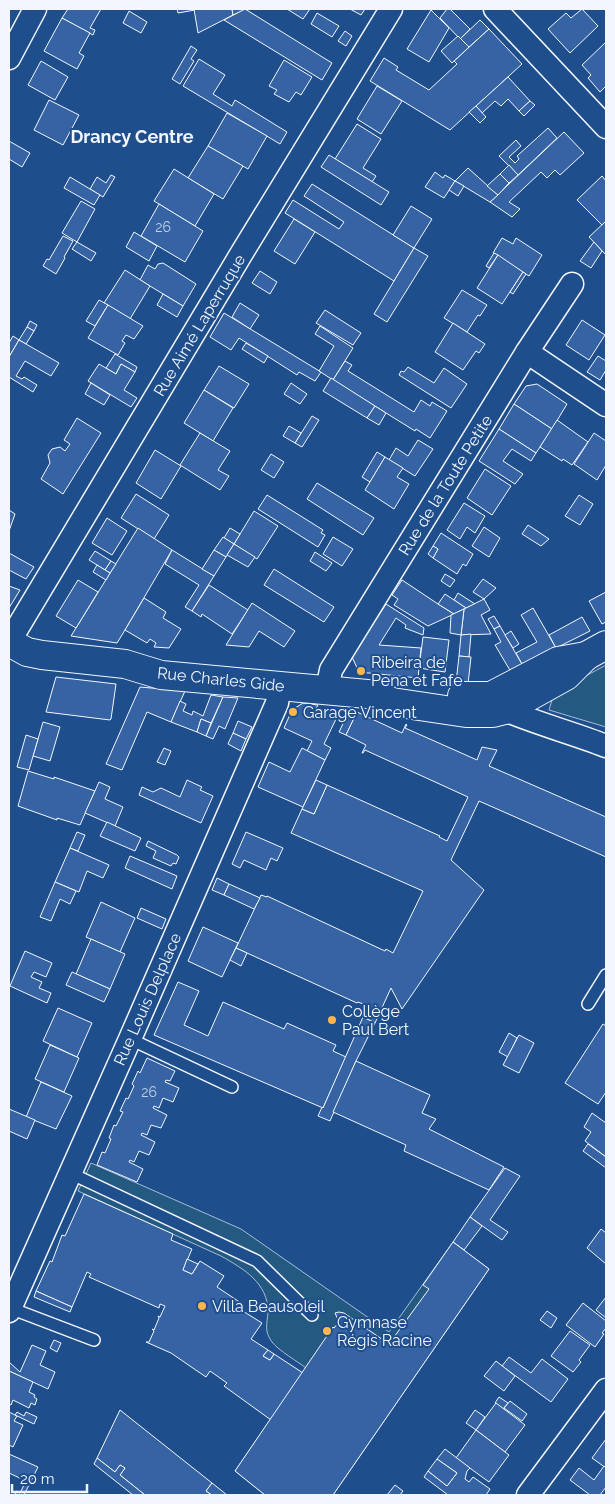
<svg xmlns="http://www.w3.org/2000/svg" width="615" height="1504" font-family="Raleway,sans-serif">
  <style>
    .green { fill: #245a82; stroke: #a8bbd7 }
    .building { fill: #3563a3; stroke: #f2f6ff }
    .lines { fill: none; stroke-linecap: round; stroke-linejoin: round }
    .service-casing { stroke: #f2f6ff; stroke-width: 14 }
    .minor-casing { stroke: #f2f6ff; stroke-width: 25 }
    .tertiary-casing { stroke: #f2f6ff; stroke-width: 30 }
    .service { stroke: #1f4e8c; stroke-width: 11 }
    .minor { stroke: #1f4e8c; stroke-width: 22 }
    .tertiary { stroke: #1f4e8c; stroke-width: 28 }
    .poi-dot { fill: #ffb74d; stroke: #1f4e8c; stroke-width: 2 }
    .labels { text-anchor: middle; stroke-width: 4; stroke-linejoin: round; paint-order: stroke }
    .number-label { font-size: 14px; fill: #c3d1e8 }
    .street-label { font-size: 16px; fill: #f2f6ff; stroke: #1f4e8c }
    .poi-label { font-size: 16px; fill: #f2f6ff; stroke: #1f4e8c; text-anchor: start }
    .neighbourhood-label { font-size: 18px; font-weight: bold; fill: #f2f6ff; stroke: #1f4e8c }
  </style>
  <rect width="100%" height="100%" fill="#1f4e8c"/>
  <g class="green">
    <polygon points="606,665 606,727 549,710 554,693"/>
    <path d="M91 1163 241 1229 389 1332 453 1242 489 1269 333 1495H265L235 1471 306 1368C297 1361 279 1351 272 1342 264 1331 267 1325 268 1312 268 1283 244 1269 221 1256L78 1191Z"/>
  </g>
  <g class="building">
    <polygon points="68,9 101,9 90,28 95,30 93,35 62,18"/>
    <polygon points="177,9 194,9 195,10 178,13"/>
    <polygon points="194,9 232,9 233,15 198,33"/>
    <polygon points="232,9 246,9 233,15"/>
    <polygon points="245,9 332,63 322,80 224,20"/>
    <polygon points="287,9 310,9 303,19"/>
    <polygon points="350,9 365,9 361,15"/>
    <polygon points="447,9 450,9 470,29 460,39 440,18"/>
    <polygon points="582,9 598,26 570,53 548,29 566,13 571,18"/>
    <polygon points="431,10 449,28 429,62 407,49"/>
    <polygon points="129,11 147,22 141,33 123,23"/>
    <polygon points="317,13 339,26 332,37 311,24"/>
    <polygon points="62,18 90,33 79,53 84,56 77,69 44,51"/>
    <polygon points="480,20 489,29 469,47 460,39"/>
    <polygon points="489,29 522,64 450,130 370,81 384,58 398,67 396,70 429,90 457,64 454,61"/>
    <polygon points="345,31 352,36 346,46 338,41"/>
    <polygon points="458,36 469,47 452,63 441,51"/>
    <polygon points="606,42 606,86 600,92 588,78 591,75 582,65"/>
    <polygon points="191,46 197,50 191,59 194,61 180,84 172,79"/>
    <polygon points="199,59 225,75 213,94 232,106 235,100 287,132 280,144 183,86"/>
    <polygon points="284,60 312,77 301,95 296,92 289,102 274,94 277,90 269,86"/>
    <polygon points="41,61 68,77 55,100 28,85"/>
    <polygon points="508,77 530,101 519,111 508,99 501,106 495,101 482,113 476,106"/>
    <polygon points="377,86 402,101 381,134 357,119"/>
    <polygon points="49,100 79,115 63,145 34,130"/>
    <polygon points="530,101 535,105 524,116 519,111"/>
    <polygon points="476,106 486,117 480,123 469,112"/>
    <polygon points="227,113 267,136 248,169 208,146"/>
    <polygon points="357,124 381,139 363,168 376,176 372,182 335,159"/>
    <polygon points="548,128 557,138 518,175 499,156 516,140 521,146 509,157 515,163 519,159 517,156"/>
    <polygon points="564,132 584,153 560,175 555,170 547,178 541,172 509,202 520,209 512,217 490,202"/>
    <polygon points="9,141 30,153 22,167 9,159"/>
    <polygon points="208,146 243,166 223,199 188,178"/>
    <polygon points="329,155 389,192 381,205 321,167"/>
    <polygon points="509,165 518,175 509,183 500,174"/>
    <polygon points="468,168 498,195 490,202 455,181"/>
    <polygon points="174,169 214,194 195,226 154,201"/>
    <polygon points="435,172 443,178 445,175 455,181 444,198 425,187"/>
    <polygon points="500,174 509,183 498,195 487,186"/>
    <polygon points="111,175 115,177 103,197 90,189 97,177 106,183"/>
    <polygon points="602,176 606,181 606,221 602,225 577,200"/>
    <polygon points="70,177 100,195 94,205 64,188"/>
    <polygon points="455,181 464,186 458,196 449,190"/>
    <polygon points="312,184 414,248 394,281 285,213 293,200 339,229 344,222 304,196"/>
    <polygon points="81,201 95,209 77,242 62,233"/>
    <polygon points="159,204 203,231 185,262 141,236"/>
    <polygon points="411,206 432,219 414,248 393,235"/>
    <polygon points="294,219 315,232 295,264 274,251"/>
    <polygon points="606,221 606,255 589,237"/>
    <polygon points="134,232 157,246 149,261 126,247"/>
    <polygon points="63,236 73,241 64,257 65,258 56,274 43,266 47,259 49,260"/>
    <polygon points="502,238 513,244 516,238 542,255 529,276 493,253"/>
    <polygon points="77,242 96,253 91,261 72,249"/>
    <polygon points="594,242 602,251 591,268 580,261"/>
    <polygon points="414,248 428,256 387,322 374,314"/>
    <polygon points="494,253 498,255 489,268 486,266"/>
    <polygon points="498,255 523,272 502,304 477,288"/>
    <polygon points="163,263 196,284 183,306 140,280 148,265 155,269 158,264"/>
    <polygon points="125,270 150,286 130,319 104,303"/>
    <polygon points="260,271 277,282 270,294 252,283"/>
    <polygon points="523,272 526,274 513,294 510,292"/>
    <polygon points="462,290 487,305 480,316 478,315 467,332 444,318"/>
    <polygon points="163,294 183,306 177,317 157,305"/>
    <polygon points="99,300 108,305 95,326 86,321"/>
    <polygon points="240,303 259,315 250,329 232,317"/>
    <polygon points="108,305 143,326 134,339 126,335 122,341 125,343 118,355 88,338"/>
    <polygon points="325,310 361,333 353,345 316,323"/>
    <polygon points="224,313 321,372 315,381 299,372 297,375 239,338 231,350 210,337"/>
    <polygon points="582,320 605,335 589,360 566,345"/>
    <polygon points="30,321 37,325 34,331 27,327"/>
    <polygon points="453,323 485,344 479,353 476,351 463,370 435,352"/>
    <polygon points="320,326 353,348 333,380 319,371 334,346 315,334"/>
    <polygon points="27,327 34,331 26,344 19,340"/>
    <polygon points="13,336 19,340 9,357 9,343"/>
    <polygon points="19,340 59,363 51,376 25,361 16,376 22,379 24,377 37,385 33,392 9,377 9,357"/>
    <polygon points="246,343 268,356 264,363 242,349"/>
    <polygon points="115,354 137,367 135,372 121,364 116,374 106,368"/>
    <polygon points="598,356 606,361 606,370 600,380 587,372"/>
    <polygon points="345,361 352,365 348,371 414,412 421,400 430,406 432,402 447,411 430,438 416,429 415,431 333,380"/>
    <polygon points="99,364 116,374 121,364 135,372 124,390 137,398 131,407 88,381"/>
    <polygon points="219,366 249,384 234,408 204,390"/>
    <polygon points="408,367 434,383 444,368 467,384 451,408 399,375 401,371 404,372"/>
    <polygon points="331,378 375,406 367,418 323,391"/>
    <polygon points="91,383 110,395 104,405 85,394"/>
    <polygon points="291,383 307,394 300,404 284,394"/>
    <polygon points="537,384 567,404 552,429 514,404 526,386"/>
    <polygon points="204,390 233,408 213,441 184,423"/>
    <polygon points="514,404 552,429 536,453 499,429"/>
    <polygon points="375,406 386,413 379,425 367,418"/>
    <polygon points="312,416 319,420 302,447 295,443"/>
    <polygon points="77,418 101,433 63,494 41,479 50,463 48,455 52,449 60,447 65,451 70,444 64,440"/>
    <polygon points="557,420 588,442 572,465 563,459 562,461 540,447"/>
    <polygon points="289,426 301,433 295,443 283,436"/>
    <polygon points="499,429 536,453 531,461 512,449 503,461 523,474 515,484 479,461"/>
    <polygon points="200,433 230,451 218,470 229,476 220,490 180,465"/>
    <polygon points="594,433 606,441 606,465 597,480 574,464"/>
    <polygon points="418,440 433,449 415,476 389,460 396,448 408,456"/>
    <polygon points="155,450 181,466 161,499 136,483"/>
    <polygon points="377,452 385,457 370,482 362,477"/>
    <polygon points="271,454 284,462 274,478 261,470"/>
    <polygon points="385,457 403,468 397,477 409,484 394,509 365,490"/>
    <polygon points="485,469 511,486 492,515 467,498"/>
    <polygon points="317,483 374,518 363,535 307,499"/>
    <polygon points="136,494 169,515 154,539 121,518"/>
    <polygon points="267,495 323,530 321,533 325,535 318,547 258,509"/>
    <polygon points="579,495 593,504 580,525 565,516"/>
    <polygon points="464,503 485,516 475,533 467,527 460,539 447,530"/>
    <polygon points="9,510 15,514 9,531"/>
    <polygon points="254,511 278,526 257,559 234,544"/>
    <polygon points="107,518 127,531 112,555 92,543"/>
    <polygon points="528,525 549,539 541,546 522,534"/>
    <polygon points="484,527 500,538 489,557 472,546"/>
    <polygon points="138,528 172,550 125,630 117,643 71,636"/>
    <polygon points="230,528 240,534 234,544 224,538"/>
    <polygon points="441,533 473,554 466,566 463,564 457,574 433,558 438,549 433,546"/>
    <polygon points="223,537 234,544 226,557 214,550"/>
    <polygon points="333,537 353,549 342,566 323,554"/>
    <polygon points="234,544 255,557 248,567 227,555"/>
    <polygon points="433,546 438,549 433,558 428,554"/>
    <polygon points="172,550 214,576 192,611 185,607 199,585 165,564"/>
    <polygon points="214,550 226,557 214,576 202,569"/>
    <polygon points="95,551 111,561 105,570 89,560"/>
    <polygon points="315,552 332,563 326,571 310,561"/>
    <polygon points="9,553 34,567 26,579 9,570"/>
    <polygon points="111,561 116,564 110,573 105,570"/>
    <polygon points="97,565 110,573 106,580 93,572"/>
    <polygon points="274,569 334,607 324,622 264,585"/>
    <polygon points="445,574 455,580 450,587 441,581"/>
    <polygon points="483,579 496,588 484,599 473,592"/>
    <polygon points="78,580 98,592 76,628 56,616"/>
    <polygon points="402,580 438,604 454,614 428,626 394,605 398,599 392,595"/>
    <polygon points="209,585 248,610 232,634 202,614 201,617 192,611"/>
    <polygon points="9,586 20,590 9,608"/>
    <polygon points="606,592 606,622 602,624 589,601"/>
    <polygon points="458,593 475,604 466,608 454,600"/>
    <polygon points="445,594 466,608 454,614 438,604"/>
    <polygon points="144,598 166,612 163,618 181,629 169,648 154,647 156,643 150,639 147,643 125,630"/>
    <polygon points="484,599 490,610 481,615 491,634 461,635 464,609"/>
    <polygon points="252,603 295,631 284,647 259,631 249,647 226,645"/>
    <polygon points="386,604 424,628 423,635 405,628 406,625 396,618 379,645 421,648 418,678 359,672 352,657"/>
    <polygon points="533,608 556,648 523,666 516,653 537,642 521,615"/>
    <polygon points="464,609 461,635 450,633 451,615"/>
    <polygon points="494,616 500,626 494,629 488,619"/>
    <polygon points="582,617 590,631 556,648 549,635"/>
    <polygon points="500,626 523,666 511,672 495,645 501,642 494,629"/>
    <polygon points="511,631 519,644 513,648 505,635"/>
    <polygon points="471,634 469,657 459,656 461,635"/>
    <polygon points="423,637 449,640 445,672 419,668"/>
    <polygon points="459,656 471,657 468,684 456,683"/>
    <polygon points="56,677 116,684 111,719 110,720 46,712"/>
    <polygon points="140,687 185,691 171,722 147,712 122,770 106,764"/>
    <polygon points="211,695 223,697 211,723 201,719 197,732 171,722 180,701 186,704 183,711 192,715 193,711 203,716"/>
    <polygon points="223,697 238,698 225,729 219,726 213,739 206,736"/>
    <polygon points="303,703 318,705 315,710 336,719 324,744 331,748 325,760 307,751 312,741 284,728 292,710"/>
    <polygon points="350,709 357,712 346,735 339,732"/>
    <polygon points="357,712 402,733 406,724 407,725 405,728 477,760 482,747 497,750 489,766 606,817 606,857 479,801 451,860 484,890 402,1009 391,988 375,1023 363,1017 368,1006 358,1002 357,1003 236,948 261,895 267,897 267,896 385,951 386,949 393,953 423,891 291,833 302,809 314,814 327,785 440,836 439,837 447,841 468,797 365,750 363,753 362,753 366,745 346,735"/>
    <polygon points="201,719 211,723 206,736 197,732"/>
    <polygon points="238,721 252,727 246,739 233,733"/>
    <polygon points="43,722 60,727 50,761 33,756"/>
    <polygon points="233,733 246,739 241,751 228,744"/>
    <polygon points="26,735 38,739 29,770 17,767"/>
    <polygon points="164,748 171,751 165,765 157,762"/>
    <polygon points="302,748 325,760 303,807 258,787 269,762 290,772"/>
    <polygon points="28,771 54,779 54,777 95,791 80,825 57,818 57,820 18,806"/>
    <polygon points="187,780 202,787 200,790 213,796 201,823 139,795 142,787 153,792 161,788 180,797"/>
    <polygon points="316,780 327,785 314,814 302,809"/>
    <polygon points="99,782 110,787 105,799 123,807 115,826 85,813"/>
    <polygon points="107,822 141,838 135,851 100,836"/>
    <polygon points="77,832 85,835 78,851 70,848"/>
    <polygon points="246,832 283,848 277,861 271,858 266,870 244,860 240,868 232,864"/>
    <polygon points="148,841 177,855 179,857 176,864 173,863 171,866 153,858 156,851 146,846"/>
    <polygon points="70,848 109,865 103,878 87,871 79,892 55,882"/>
    <polygon points="130,856 177,876 172,889 125,868"/>
    <polygon points="217,878 229,884 224,895 212,890"/>
    <polygon points="55,882 76,891 70,904 60,899 51,921 40,917"/>
    <polygon points="229,884 260,898 254,909 224,895"/>
    <polygon points="101,902 135,918 120,952 86,937"/>
    <polygon points="141,908 166,919 162,929 137,918"/>
    <polygon points="203,927 238,943 222,977 188,961"/>
    <polygon points="91,939 125,954 110,989 76,974"/>
    <polygon points="236,948 247,953 241,966 230,960"/>
    <polygon points="25,951 52,963 46,977 34,972 31,977 42,982 39,988 51,993 47,1003 10,986"/>
    <polygon points="72,972 110,989 104,1002 66,985"/>
    <polygon points="178,982 199,991 184,1025 208,1036 223,1002 284,1029 287,1023 336,1045 333,1051 346,1057 323,1108 154,1035"/>
    <polygon points="58,1008 92,1023 77,1057 43,1041"/>
    <polygon points="363,1017 375,1023 356,1061 330,1121 318,1116 322,1107 323,1108"/>
    <polygon points="603,1024 606,1026 606,1092 598,1104 565,1083"/>
    <polygon points="509,1033 517,1038 508,1057 499,1052"/>
    <polygon points="519,1035 534,1043 519,1073 503,1065"/>
    <polygon points="50,1045 79,1058 64,1092 35,1079"/>
    <polygon points="147,1058 175,1071 170,1081 166,1080 165,1082 179,1088 173,1102 163,1098 159,1108 154,1106 153,1108 167,1115 161,1128 151,1125 147,1135 142,1133 141,1135 155,1142 149,1155 139,1151 134,1162 130,1160 129,1162 143,1169 137,1182 97,1165 102,1152 105,1153 111,1139 109,1138 114,1125 116,1126 123,1112 120,1111 126,1098 128,1099 134,1086 132,1084 138,1071 140,1073"/>
    <polygon points="356,1061 430,1095 422,1113 436,1119 429,1129 504,1167 489,1190 404,1151 406,1145 333,1112"/>
    <polygon points="41,1082 72,1096 56,1129 26,1117"/>
    <polygon points="9,1109 35,1120 27,1139 9,1131"/>
    <polygon points="592,1113 606,1123 606,1157 585,1141 591,1132 584,1127"/>
    <polygon points="588,1144 606,1157 606,1168 583,1151"/>
    <polygon points="505,1168 520,1176 490,1220 508,1232 502,1240 470,1217"/>
    <polygon points="84,1194 173,1234 171,1240 192,1249 183,1270 192,1274 200,1261 224,1276 217,1287 241,1303 238,1308 262,1323 251,1339 268,1350 263,1356 270,1360 274,1354 303,1373 271,1420 224,1386 227,1383 210,1371 206,1377 171,1353 146,1342 149,1342 154,1331 152,1329 154,1330 159,1318 158,1316 160,1317 165,1306 160,1304 159,1308 89,1277 91,1274 87,1272 72,1307 36,1291 50,1261 52,1262 62,1235 65,1236"/>
    <polygon points="470,1217 482,1226 464,1250 453,1242"/>
    <polygon points="601,1229 606,1233 606,1264 587,1248"/>
    <polygon points="453,1242 489,1269 333,1495 265,1495 235,1471 333,1327 334,1328 339,1322 335,1313 339,1312 344,1313 389,1344 429,1289 423,1285"/>
    <polygon points="187,1259 198,1264 192,1274 183,1270"/>
    <polygon points="36,1291 72,1307 70,1312 34,1297"/>
    <polygon points="606,1297 606,1318 596,1310"/>
    <polygon points="583,1303 606,1321 606,1328 602,1333 604,1334 595,1347 566,1325"/>
    <polygon points="547,1311 557,1318 551,1328 540,1320"/>
    <polygon points="570,1331 590,1345 579,1360 581,1362 573,1372 551,1356"/>
    <polygon points="54,1340 61,1343 57,1352 50,1348"/>
    <polygon points="32,1345 46,1351 40,1365 55,1372 48,1389 9,1371 9,1362 20,1372"/>
    <polygon points="268,1350 274,1354 270,1360 263,1356"/>
    <polygon points="509,1357 531,1373 542,1359 568,1379 551,1402 502,1366"/>
    <polygon points="496,1361 515,1376 504,1391 484,1376"/>
    <polygon points="9,1371 33,1382 29,1392 35,1395 34,1397 37,1399 35,1405 31,1403 29,1408 13,1400 11,1405 9,1404"/>
    <polygon points="499,1397 508,1403 503,1409 495,1403"/>
    <polygon points="510,1401 527,1414 522,1421 504,1408"/>
    <polygon points="496,1403 525,1425 505,1452 476,1430"/>
    <polygon points="120,1410 212,1483 206,1491 212,1495 145,1495 120,1475 125,1468 120,1465 115,1472 97,1458"/>
    <polygon points="475,1410 485,1417 476,1430 466,1423"/>
    <polygon points="9,1412 17,1416 14,1421 23,1425 13,1447 9,1445"/>
    <polygon points="17,1412 24,1416 26,1412 37,1417 34,1424 15,1415"/>
    <polygon points="476,1430 509,1455 489,1482 456,1458"/>
    <polygon points="606,1439 606,1468 592,1458"/>
    <polygon points="445,1449 470,1468 467,1471 465,1479 469,1482 473,1477 490,1489 486,1495 448,1495 424,1477 428,1471 447,1486 457,1473 437,1459"/>
    <polygon points="9,1454 38,1467 24,1495 15,1495 16,1491 20,1493 26,1481 9,1473"/>
    <polygon points="97,1458 115,1472 120,1465 125,1468 120,1475 145,1495 133,1495 94,1464"/>
    <polygon points="437,1459 457,1473 447,1486 428,1471"/>
    <polygon points="604,1466 606,1468 606,1487 600,1495 590,1495 570,1480 579,1468 594,1480"/>
    <polygon points="212,1483 227,1495 212,1495 206,1491"/>
    <polygon points="395,1485 403,1491 400,1495 387,1495"/>
  </g>
  <g class="lines">
    <g class="service-casing">
      <g id="service">
        <polyline points="588,1004 606,975"/>
        <polyline points="130,1039 232,1087"/>
        <polyline points="70,1173 257,1261 312,1315"/>
        <polyline points="10,1308 94,1340"/>
      </g>
    </g>
    <g class="minor-casing">
      <g id="minor">
        <polyline points="495,9 606,127"/>
        <polyline points="9,58 35,9"/>
        <polyline points="527,352 606,405"/>
        <polyline points="9,642 240,256 391,9"/>
        <polyline points="327,690 331,670 527,352 572,284"/>
        <path d="M505 710C538 724 573 733 606 746"/>
        <polyline points="9,1311 130,1039 277,703 280,685"/>
        <polyline points="528,1495 606,1390"/>
      </g>
    </g>
    <g class="tertiary-casing">
      <g id="tertiary">
        <polyline points="9,642 27,652 42,655 125,664 161,675 378,695 392,702 466,713 493,713 505,710 566,676 586,656"/>
        <polyline points="462,696 491,696 558,661 586,656 606,645"/>
      </g>
    </g>
    <use href="#service" class="service"/>
    <use href="#minor" class="minor"/>
    <use href="#tertiary" class="tertiary"/>
  </g>
  <g class="poi-dot">
    <circle cx="361" cy="671" r="5"/>
    <circle cx="293" cy="712" r="5"/>
    <circle cx="332" cy="1020" r="5"/>
    <circle cx="202" cy="1306" r="5"/>
    <circle cx="327" cy="1331" r="5"/>
  </g>
  <g class="labels">
    <g class="number-label">
      <text x="163" y="232">26</text>
      <text x="149" y="1097">26</text>
    </g>
    <g class="street-label">
      <text transform="translate(199 325) rotate(-59)" y="6">Rue Aimé Laperruque</text>
      <text transform="translate(445 485) rotate(-58)" y="6">Rue de la Toute Petite</text>
      <text transform="translate(221 679) rotate(6)" y="6">Rue Charles Gide</text>
      <text transform="translate(147 999) rotate(-66)" y="6">Rue Louis Delplace</text>
    </g>
    <g class="poi-label">
      <text x="371" y="668">Ribeira de<tspan x="371" dy="18">Pena et Fafe</tspan></text>
      <text x="303" y="718">Garage Vincent</text>
      <text x="342" y="1017">Collège<tspan x="342" dy="18">Paul Bert</tspan></text>
      <text x="212" y="1312">Villa Beausoleil</text>
      <text x="337" y="1328">Gymnase<tspan x="337" dy="18">Régis Racine</tspan></text>
    </g>
    <g class="neighbourhood-label">
      <text x="132" y="143">Drancy Centre</text>
    </g>
  </g>
  <rect width="615" height="1504" fill="none" stroke="#f2f6ff" stroke-width="20"/>
  <path d="M12 1484v8h75v-8" fill="none" stroke="#f2f6ff" stroke-width="2.5"/>
  <text x="20" y="1484" font-size="15" fill="#f2f6ff" stroke="#1f4e8c" stroke-width="4" paint-order="stroke">20 m</text>
</svg>
